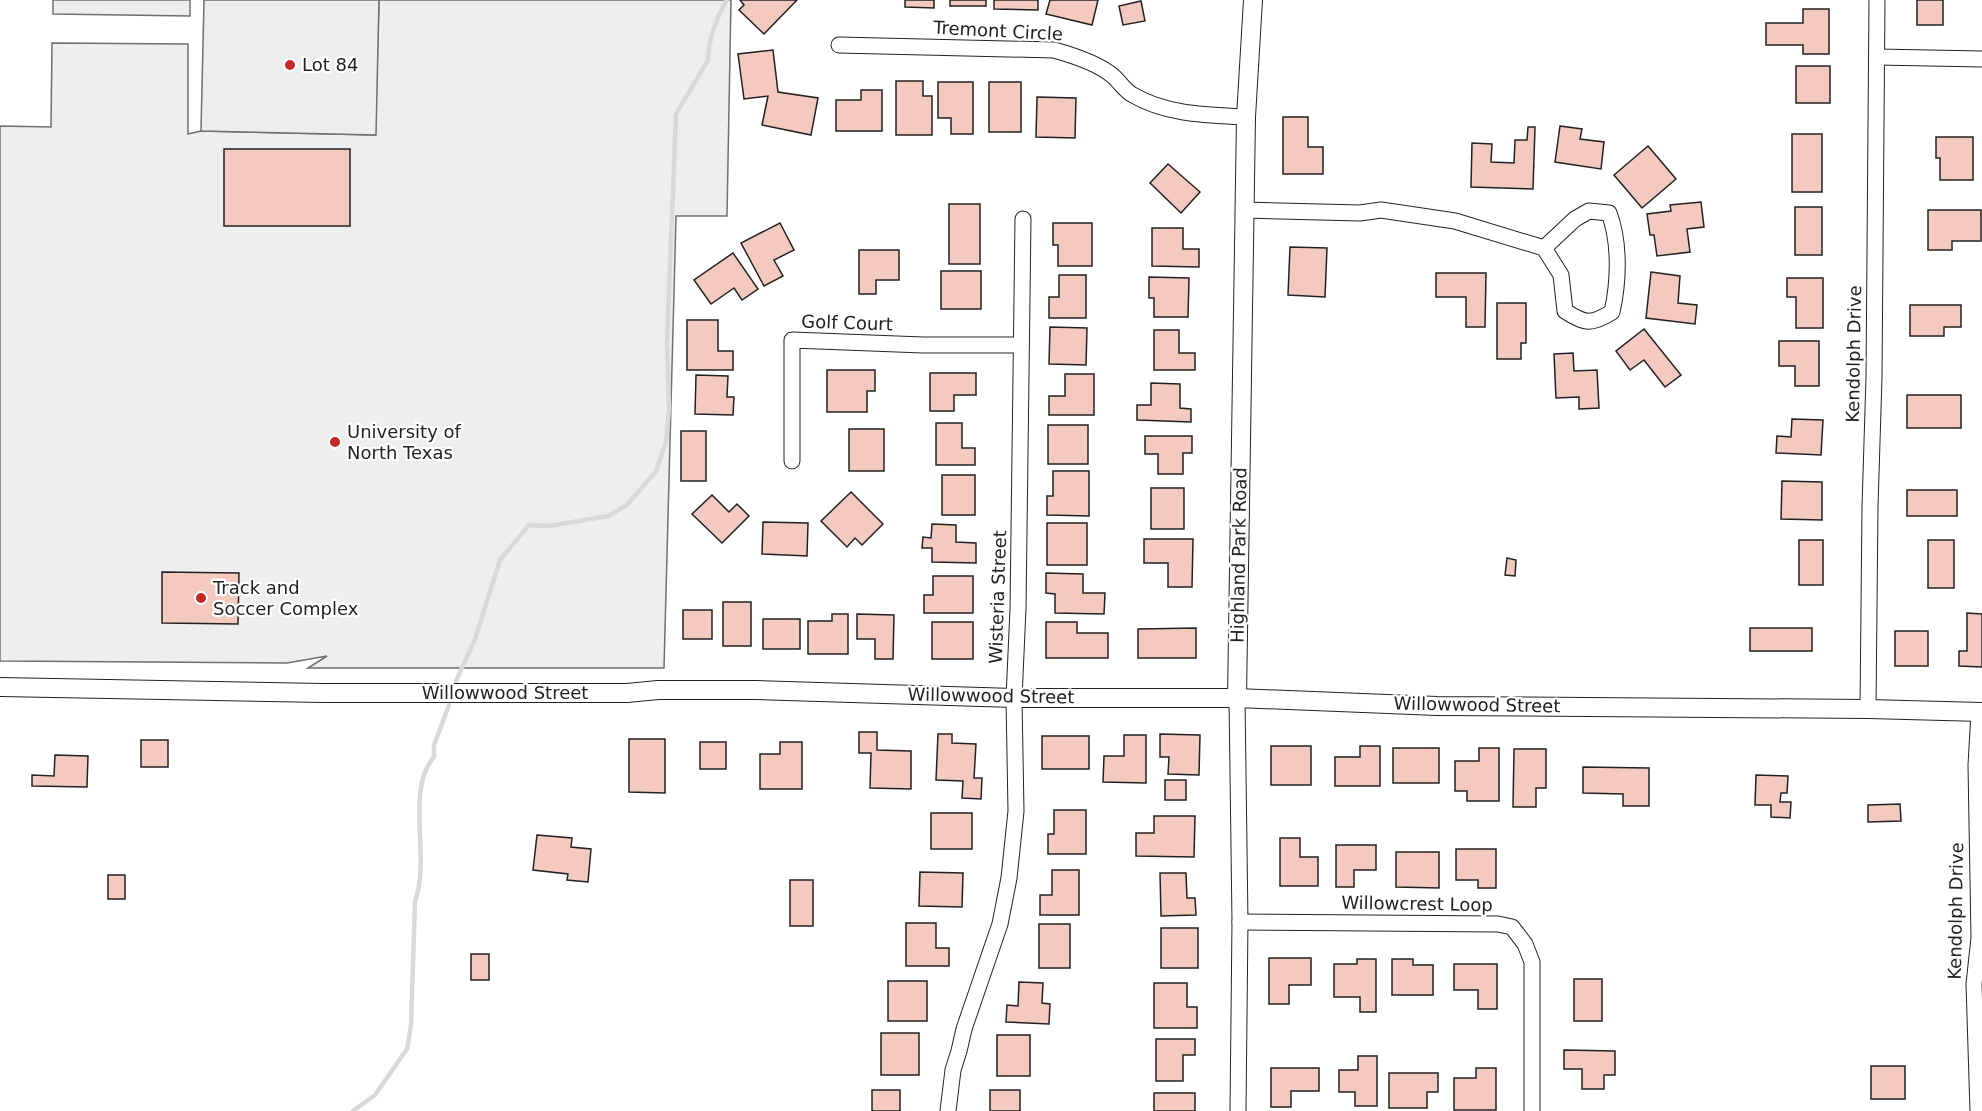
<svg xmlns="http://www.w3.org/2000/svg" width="1982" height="1111" font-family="'DejaVu Sans',sans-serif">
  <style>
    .green { fill: #eee; stroke: #6f6f6f; stroke-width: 1.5 }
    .parking { fill: #ededed; stroke: #6f6f6f; stroke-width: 1.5 }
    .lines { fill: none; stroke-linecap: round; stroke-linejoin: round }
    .stream { stroke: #d9d9d9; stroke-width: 4.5 }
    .building { fill: #f3c9c0; stroke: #222; stroke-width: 1.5 }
    .minor-casing { stroke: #222; stroke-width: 17 }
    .tertiary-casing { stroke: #222; stroke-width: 20 }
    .minor { stroke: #fff; stroke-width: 15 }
    .tertiary { stroke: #fff; stroke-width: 18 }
    .poi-dot { fill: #c62828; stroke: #fff; stroke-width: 2 }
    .labels { text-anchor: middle; stroke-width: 4.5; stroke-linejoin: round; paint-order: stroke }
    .street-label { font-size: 18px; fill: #222; stroke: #fff }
    .poi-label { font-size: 18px; fill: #222; stroke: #fff; text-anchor: start }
  </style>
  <rect width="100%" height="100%" fill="#fff"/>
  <g class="green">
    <polygon points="53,0 190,0 190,16 53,14"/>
    <polygon points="379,0 731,0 727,216 676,216 664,668 308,668 327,656 287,663 0,661 0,126 51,127 52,43 188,44 188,134 201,131 375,135"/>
  </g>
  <polygon class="parking" points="204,0 379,0 376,135 201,131"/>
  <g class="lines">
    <g class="stream">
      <path d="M456 681 475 639 500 560 529 525 549 526 608 516 627 505 656 471 666 442 669 409 667 343 676 114 708 60C708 41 717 16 727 0"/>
      <path d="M353 1111 375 1095 407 1049 411 1025 415 901C431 860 405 789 434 757V745L449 705"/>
    </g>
  </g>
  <g class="building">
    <polygon points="740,0 797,0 764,34 739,10 744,5"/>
    <polygon points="905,0 934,0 934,8 905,7"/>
    <rect x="950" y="0" width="36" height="6"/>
    <polygon points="994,0 1038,0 1038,10 994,9"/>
    <polygon points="1050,0 1098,0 1092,25 1046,14"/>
    <rect x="1917" y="0" width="26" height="25"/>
    <polygon points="1141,1 1145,21 1123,25 1119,6"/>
    <polygon points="1803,9 1829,9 1829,54 1803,54 1803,45 1766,45 1766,23 1803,23"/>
    <polygon points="773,50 778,92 818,98 811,135 762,125 768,96 744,99 738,54"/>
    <rect x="1796" y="66" width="34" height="37"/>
    <polygon points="896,81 923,81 923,96 932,96 932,135 896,135"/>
    <polygon points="938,82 973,82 973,134 951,134 951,118 938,118"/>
    <rect x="989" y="82" width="32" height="50"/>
    <polygon points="861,90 882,90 882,131 836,131 836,100 861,100"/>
    <polygon points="1037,97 1076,98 1075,138 1036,137"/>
    <polygon points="1283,117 1308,117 1308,147 1323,147 1323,174 1283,174"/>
    <polygon points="1560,126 1582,129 1580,139 1604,142 1601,169 1555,162"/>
    <polygon points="1528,127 1535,127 1533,189 1471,187 1472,143 1492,144 1491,162 1514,163 1515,140 1527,140"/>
    <rect x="1792" y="134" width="30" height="58"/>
    <polygon points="1936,137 1973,137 1973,180 1940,180 1940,158 1936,158"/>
    <polygon points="1648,146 1676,179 1642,208 1614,175"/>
    <rect x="224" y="149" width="126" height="77"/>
    <polygon points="1168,164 1200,192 1181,213 1150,183"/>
    <polygon points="1701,202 1704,227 1687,229 1690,252 1657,256 1654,235 1650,235 1647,214 1671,211 1670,205"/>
    <rect x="949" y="204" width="31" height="60"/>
    <rect x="1795" y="207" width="27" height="48"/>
    <polygon points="1928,210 1981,210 1981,241 1952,241 1952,250 1928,250"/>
    <polygon points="780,223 794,250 774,260 783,276 764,286 741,243"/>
    <polygon points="1053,223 1092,223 1092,266 1058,266 1058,245 1053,245"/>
    <polygon points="1152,228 1183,228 1183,249 1199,249 1199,267 1152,266"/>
    <polygon points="1290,247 1327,248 1325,297 1288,295"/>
    <polygon points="859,250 899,250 899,280 876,280 876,294 859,294"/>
    <polygon points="733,253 758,289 742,300 734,288 711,304 694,280"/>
    <rect x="941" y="271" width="40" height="38"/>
    <polygon points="1651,272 1680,276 1678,303 1697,305 1695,324 1646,318"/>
    <polygon points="1436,273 1486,273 1485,327 1466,327 1466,297 1436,297"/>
    <polygon points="1059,275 1086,275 1086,318 1049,318 1049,297 1059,297"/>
    <polygon points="1149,277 1189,278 1188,317 1154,317 1154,298 1149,298"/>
    <polygon points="1787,278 1823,278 1823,328 1796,328 1796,297 1787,297"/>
    <polygon points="1497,303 1526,303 1526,343 1521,343 1521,359 1497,359"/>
    <polygon points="1910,305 1961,305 1961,327 1944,327 1944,336 1910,336"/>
    <polygon points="687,320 718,320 718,351 733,351 733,370 687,370"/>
    <polygon points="1050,327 1087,328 1086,365 1049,364"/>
    <polygon points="1644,329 1681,375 1665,387 1644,360 1630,370 1616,351"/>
    <polygon points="1154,330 1179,330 1179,353 1195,353 1195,370 1154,370"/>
    <polygon points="1779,341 1819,341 1819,386 1795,386 1795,366 1779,366"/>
    <polygon points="1573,353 1574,371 1597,370 1599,408 1579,409 1579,397 1556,398 1554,354"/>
    <polygon points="827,370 875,370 875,391 867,391 867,412 827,412"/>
    <polygon points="930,373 976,373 976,395 954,395 954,411 930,411"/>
    <polygon points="1065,374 1094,374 1094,415 1049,415 1049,396 1065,396"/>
    <polygon points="696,375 728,376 727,397 734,397 733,415 695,414"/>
    <polygon points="1151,383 1180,384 1180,408 1191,409 1191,422 1137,420 1137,405 1151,405"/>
    <rect x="1907" y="395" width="54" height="33"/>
    <polygon points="1792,419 1823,420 1821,455 1776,453 1777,436 1791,437"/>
    <polygon points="936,423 962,423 962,448 975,448 975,465 936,465"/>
    <rect x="1048" y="425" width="40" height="39"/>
    <rect x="849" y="429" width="35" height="42"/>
    <rect x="681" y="431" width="25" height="50"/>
    <polygon points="1145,436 1192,436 1192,453 1183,453 1183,474 1158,474 1158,454 1145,454"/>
    <polygon points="1053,471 1089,471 1089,516 1047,515 1047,496 1053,496"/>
    <rect x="942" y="475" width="33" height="40"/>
    <polygon points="1782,481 1822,482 1822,520 1781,519"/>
    <rect x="1151" y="488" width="33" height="41"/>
    <rect x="1907" y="490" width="50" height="26"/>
    <polygon points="851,492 883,524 862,545 855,538 847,547 821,521"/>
    <polygon points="712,495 729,512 737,504 749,516 722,543 692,514"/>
    <polygon points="763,522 808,523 807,556 762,554"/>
    <rect x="1047" y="523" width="40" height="42"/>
    <polygon points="932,524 956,525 956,542 976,543 976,563 932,562 932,548 922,548 923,537 931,538"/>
    <polygon points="1144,539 1193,539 1192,587 1168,587 1168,563 1144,563"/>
    <rect x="1799" y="540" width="24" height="45"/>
    <rect x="1928" y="540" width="26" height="48"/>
    <polygon points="1507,558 1516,560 1515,576 1505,575"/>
    <polygon points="162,572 239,573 238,624 162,623"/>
    <polygon points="1046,573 1083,574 1083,593 1105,593 1104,614 1055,613 1055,594 1046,593"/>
    <polygon points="933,576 973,576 973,613 924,613 924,595 933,595"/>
    <rect x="723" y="602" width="28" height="44"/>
    <rect x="683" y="610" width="29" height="29"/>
    <polygon points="1967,613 1982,614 1982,667 1959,666 1959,651 1967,651"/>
    <polygon points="832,614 848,614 848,654 808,654 808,621 832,621"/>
    <polygon points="857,614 894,615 893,659 875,659 875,639 857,639"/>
    <rect x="763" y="619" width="37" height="30"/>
    <rect x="932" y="622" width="41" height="37"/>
    <polygon points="1046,622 1077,622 1077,633 1108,633 1108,658 1046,658"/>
    <polygon points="1196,628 1196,658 1138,658 1138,629"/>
    <rect x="1750" y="628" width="62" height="23"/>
    <rect x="1895" y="631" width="33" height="35"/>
    <polygon points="859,732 877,732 877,750 911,751 911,789 870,788 871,753 859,753"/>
    <polygon points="938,734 952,734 952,743 976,744 974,778 982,778 981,799 962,798 963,781 936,780"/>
    <polygon points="1160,734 1200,735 1199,775 1168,774 1169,757 1160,757"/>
    <polygon points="1124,735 1146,735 1146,783 1103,782 1104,756 1124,756"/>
    <rect x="1042" y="736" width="47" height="33"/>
    <polygon points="629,739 665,739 665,793 629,792"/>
    <rect x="141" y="740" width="27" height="27"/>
    <rect x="700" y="742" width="26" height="27"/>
    <polygon points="780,742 802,742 802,789 760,789 760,754 780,754"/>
    <rect x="1271" y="746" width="40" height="39"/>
    <polygon points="1360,746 1380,746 1380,786 1335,786 1335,757 1360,757"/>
    <rect x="1393" y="748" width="46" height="35"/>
    <polygon points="1479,748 1499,748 1499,801 1467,801 1467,791 1455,791 1455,761 1479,761"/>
    <polygon points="1514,749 1546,749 1546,788 1536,788 1536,807 1513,807"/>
    <polygon points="55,755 88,756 87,787 32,786 32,775 54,776"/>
    <polygon points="1583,767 1649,768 1649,806 1623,806 1623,794 1583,793"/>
    <polygon points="1756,775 1788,776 1787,793 1781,793 1780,802 1791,802 1790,818 1771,817 1771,805 1755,805"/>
    <rect x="1165" y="780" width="21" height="20"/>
    <polygon points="1900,804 1901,821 1868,822 1868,805"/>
    <polygon points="1054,810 1086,810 1086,854 1048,854 1048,834 1054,834"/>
    <rect x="931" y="813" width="41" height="36"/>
    <polygon points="1154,816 1195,816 1194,857 1136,856 1136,833 1154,833"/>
    <polygon points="537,835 572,838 571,847 591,849 588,882 567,880 568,874 533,870"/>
    <polygon points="1280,838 1300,838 1300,857 1318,857 1318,886 1280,886"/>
    <polygon points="1336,845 1376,845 1376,870 1354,870 1354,887 1336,887"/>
    <polygon points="1456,849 1496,849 1496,888 1478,888 1478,880 1456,880"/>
    <polygon points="1396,852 1439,852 1439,888 1396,887"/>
    <polygon points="1052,870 1079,870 1079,915 1040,915 1040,895 1052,895"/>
    <polygon points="920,872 963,873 962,907 919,906"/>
    <polygon points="1160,873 1186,873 1187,898 1195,898 1196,915 1161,916"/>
    <rect x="108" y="875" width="17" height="24"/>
    <rect x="790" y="880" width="23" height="46"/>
    <polygon points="906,923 936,923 936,948 949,948 949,966 906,966"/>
    <rect x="1039" y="924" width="31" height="44"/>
    <rect x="1161" y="928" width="37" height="40"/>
    <rect x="471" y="954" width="18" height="26"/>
    <polygon points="1269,958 1311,958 1311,985 1289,985 1289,1004 1269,1004"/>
    <polygon points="1357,959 1376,959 1376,1012 1360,1012 1360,997 1334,997 1334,964 1357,964"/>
    <polygon points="1392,959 1413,959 1413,965 1433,965 1433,995 1392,995"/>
    <polygon points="1454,964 1497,964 1497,1009 1478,1009 1478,990 1454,990"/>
    <rect x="1574" y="979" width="28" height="42"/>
    <rect x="888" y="981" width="39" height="40"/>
    <polygon points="1019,982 1043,983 1042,1003 1050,1004 1049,1024 1006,1022 1007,1005 1018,1006"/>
    <polygon points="1154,983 1187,983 1187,1007 1197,1007 1197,1028 1154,1028"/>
    <rect x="881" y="1033" width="38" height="42"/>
    <rect x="997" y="1035" width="33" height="41"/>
    <polygon points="1156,1039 1195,1039 1195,1055 1183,1055 1183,1081 1156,1081"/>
    <polygon points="1564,1050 1615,1051 1615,1075 1604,1075 1604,1089 1582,1089 1582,1069 1564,1069"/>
    <polygon points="1358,1056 1377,1056 1377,1106 1355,1106 1355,1092 1339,1092 1339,1070 1358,1070"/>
    <rect x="1871" y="1066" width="34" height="33"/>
    <polygon points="1271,1068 1319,1068 1319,1091 1291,1091 1291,1107 1271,1107"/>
    <polygon points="1476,1068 1496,1068 1496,1110 1454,1110 1454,1078 1476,1078"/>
    <polygon points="1389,1073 1438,1073 1438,1092 1427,1092 1427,1108 1389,1108"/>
    <rect x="872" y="1090" width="28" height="21"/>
    <rect x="990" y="1090" width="30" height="21"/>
    <rect x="1154" y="1093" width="41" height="18"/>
  </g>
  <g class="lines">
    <g class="minor-casing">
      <g id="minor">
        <path d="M839 45 1054 50C1072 55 1099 64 1113 76 1120 82 1125 91 1133 95 1167 115 1208 115 1246 117"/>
        <polyline points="1877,57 1982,59"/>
        <path d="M1245 210 1360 213 1381 210 1455 221 1544 248 1561 275 1565 311C1585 324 1591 325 1612 312 1619 281 1620 242 1609 213L1589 211 1575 219 1544 248"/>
        <polyline points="792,461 792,340 923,345 1021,345"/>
        <polyline points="1237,698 1240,922 1238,1111"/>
        <polyline points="1868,709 1870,507 1874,377 1877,0"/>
        <polyline points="1240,922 1498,924 1512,927 1525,944 1532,962 1532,1111"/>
        <polyline points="948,1111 953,1070 959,1051 964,1029 1000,924 1009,878 1016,811 1014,698 1018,609 1023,219"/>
        <polyline points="1978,1111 1974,984 1979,938 1976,765 1979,712"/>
      </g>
    </g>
    <g class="tertiary-casing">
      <g id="tertiary">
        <polyline points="0,687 323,693 627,693 658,690 756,690 1014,698 1237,698 1437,706 1868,709 1982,712"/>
        <polyline points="1237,698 1246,117 1253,0"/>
      </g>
    </g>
    <use href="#minor" class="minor"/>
    <use href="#tertiary" class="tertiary"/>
  </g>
  <g class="poi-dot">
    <circle cx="290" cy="65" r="6"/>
    <circle cx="335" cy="442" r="6"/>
    <circle cx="201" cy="598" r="6"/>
  </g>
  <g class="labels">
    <g class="street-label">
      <text transform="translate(998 31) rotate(3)" y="6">Tremont Circle</text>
      <text transform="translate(847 323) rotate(2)" y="6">Golf Court</text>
      <text transform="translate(1854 354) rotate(-89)" y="6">Kendolph Drive</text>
      <text transform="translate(1239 555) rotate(-89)" y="6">Highland Park Road</text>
      <text transform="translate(998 597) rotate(-88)" y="6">Wisteria Street</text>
      <text x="505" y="699">Willowwood Street</text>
      <text transform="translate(991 696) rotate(1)" y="6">Willowwood Street</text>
      <text transform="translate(1477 705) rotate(1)" y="6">Willowwood Street</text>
      <text transform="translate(1417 904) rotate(1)" y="6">Willowcrest Loop</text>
      <text transform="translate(1956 911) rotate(-89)" y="6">Kendolph Drive</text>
    </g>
    <g class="poi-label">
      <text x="302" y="71">Lot 84</text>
      <text x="347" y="438">University of<tspan x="347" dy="21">North Texas</tspan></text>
      <text x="213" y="594">Track and<tspan x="213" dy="21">Soccer Complex</tspan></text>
    </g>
  </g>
</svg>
